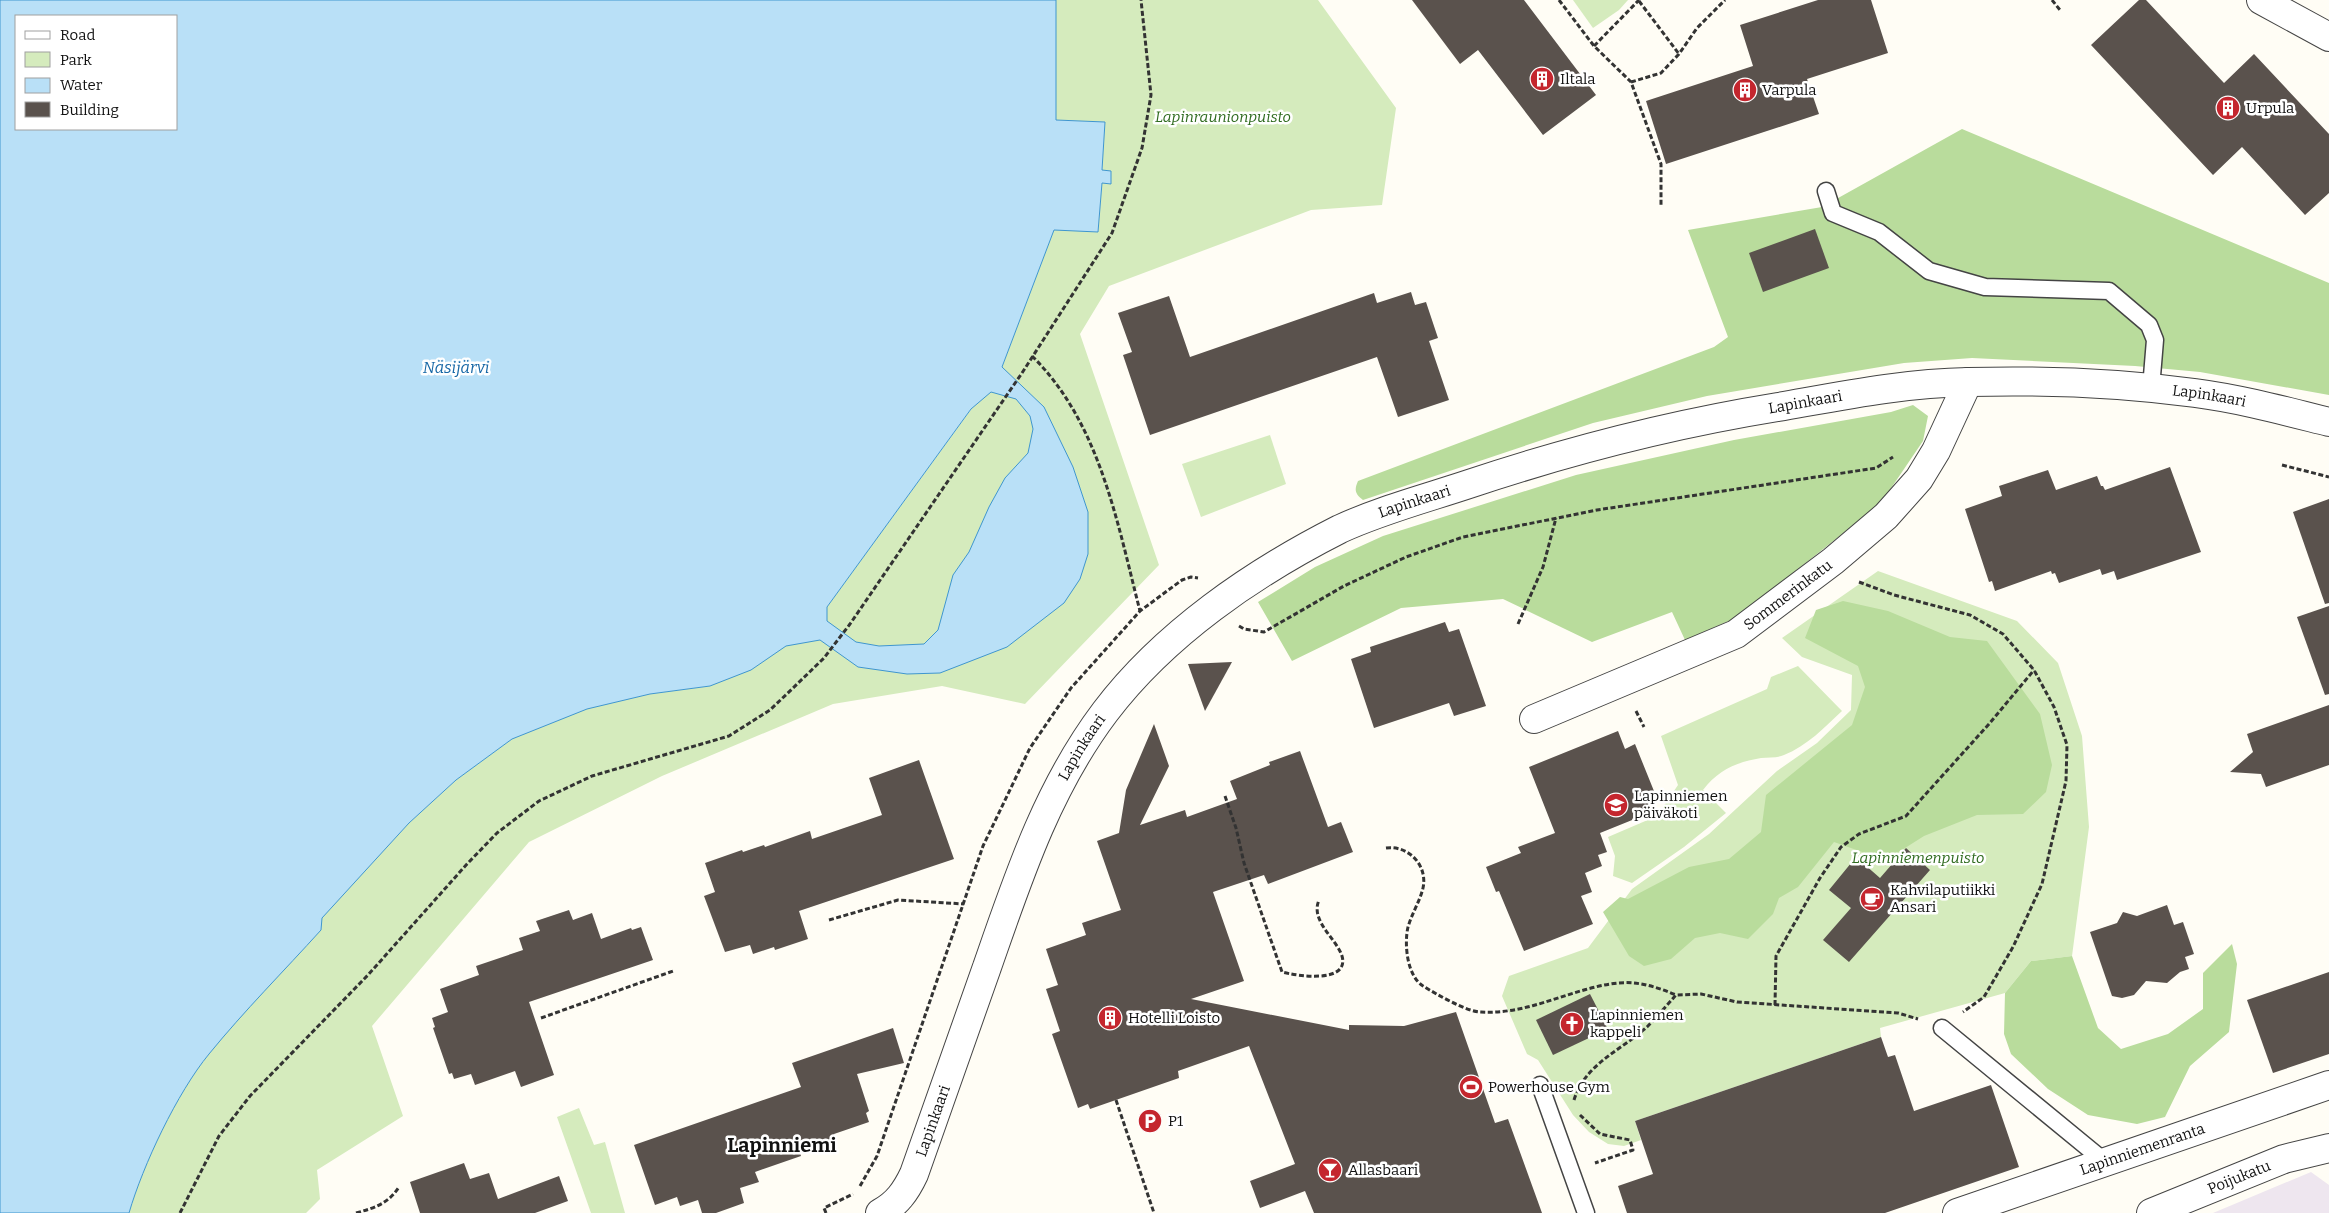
<svg xmlns="http://www.w3.org/2000/svg" width="2329" height="1213" font-family="Bitter,serif">
  <style>
    .industrial { fill: #eee6ef }
    .green { fill: #d5ebbd }
    .forest { fill: #b9dc9c }
    .water { fill: #b9e0f7; stroke: #3f96cf; fill-rule: evenodd }
    .building { fill: #5a524d }
    .lines { fill: none; stroke-linecap: round; stroke-linejoin: round }
    .lane-casing { stroke: #444; stroke-width: 19 }
    .street-casing { stroke: #444; stroke-width: 30 }
    .path { stroke: #333; stroke-width: 3; stroke-dasharray: 5 2.5; stroke-linecap: butt }
    .lane { stroke: #fff; stroke-width: 16 }
    .street { stroke: #fff; stroke-width: 28 }
    .labels { text-anchor: middle; stroke-width: 5; stroke-linejoin: round; paint-order: stroke }
    .poi-label { font-size: 15px; fill: #111; stroke: #fff; text-anchor: start }
    .park-label { font-size: 15px; font-style: italic; fill: #2f6b1f; stroke: #fff }
    .street-label { font-size: 15px; fill: #111; stroke: #fff }
    .water-label { font-size: 16px; font-style: italic; fill: #1768a6; stroke: #fff }
    .district-label { font-size: 20px; font-weight: bold; fill: #111; stroke: #fff }
  </style>
  <rect width="100%" height="100%" fill="#fffdf5"/>
  <polygon class="industrial" points="2311,1172 2329,1185 2329,1213 2213,1213"/>
  <g class="green">
    <path d="M1056 0H1318L1396 108 1382 205 1311 210 1109 286 1080 334 1159 565 1025 704 942 686 833 704 662 776 529 842 372 1026 403 1116 317 1170 320 1199 306 1213H129C143 1165 177 1093 209 1054 243 1011 284 971 321 930V918L409 823 456 780 512 739 586 709 650 694 710 686 827 607 1002 367 1054 229 1098 232 1102 183H1111V171H1102L1105 122 1056 120Z"/>
    <polygon points="1573,0 1628,0 1619,10 1593,28"/>
    <polygon points="1270,435 1286,484 1201,517 1182,464"/>
    <polygon points="1878,571 2017,621 2058,663 2082,736 2089,827 2072,956 2031,961 2005,993 1880,1028 1881,1037 1635,1121 1641,1140 1624,1146 1608,1144 1589,1132 1573,1115 1538,1060 1527,1054 1502,996 1509,976 1588,948 1632,889 1709,834 1777,771 1817,743 1851,710 1852,675 1802,657 1782,638"/>
    <path d="M1798 666 1842 711C1825 727 1807 746 1784 755 1778 758 1769 757 1761 758 1737 762 1718 770 1703 790L1726 813 1684 847 1632 883 1613 876 1615 856 1608 837 1657 816 1678 785 1661 736 1767 689 1771 677Z"/>
    <polygon points="579,1108 594,1145 605,1142 625,1213 591,1213 557,1117"/>
  </g>
  <g class="forest">
    <path d="M1962 129 2329 283V395L2200 372 2135 366 1972 358 1904 363 1707 396 1593 423 1363 500C1355 494 1354 490 1358 481L1714 347 1728 337 1688 230 1822 207Z"/>
    <polygon points="1913,405 1928,416 1923,441 1881,503 1738,617 1685,640 1672,612 1592,642 1503,599 1401,608 1292,661 1258,602 1315,567 1383,536 1576,475 1734,440 1891,412"/>
    <polygon points="1843,601 1888,611 1950,637 1987,641 2040,714 2052,765 2046,792 2023,814 1977,815 1924,836 1894,855 1865,853 1834,842 1798,887 1779,898 1773,914 1748,939 1720,933 1695,938 1671,959 1644,966 1629,956 1603,912 1620,897 1628,899 1689,867 1729,859 1761,832 1766,795 1852,725 1865,687 1858,666 1805,638 1816,610"/>
    <polygon points="2232,944 2237,964 2229,1032 2190,1066 2165,1117 2137,1124 2088,1115 2048,1089 2011,1054 2004,1034 2005,993 2031,961 2072,956 2098,1028 2121,1049 2168,1034 2203,1009 2203,973"/>
  </g>
  <path class="water" d="M0 0H1056V120L1105 122 1102 170 1111 171V184L1102 183 1098 232 1054 230 1002 367 1044 407 1073 467 1088 512V554L1080 579 1064 603 1007 647 940 673 907 674 858 667 820 640 786 646 751 670 710 686 650 694 587 709 512 739 456 780 409 823 322 918 321 930C284 971 244 1011 209 1054 177 1093 143 1165 129 1213H0ZM16 16H176V129H16ZM991 392 1016 399 1030 416 1033 429 1028 453 1005 478 989 507 969 552 953 575 938 630 924 644 879 646 856 642 827 621V607L971 409Z"/>
  <g class="building">
    <polygon points="1412,0 1524,0 1596,95 1543,135 1478,50 1460,64"/>
    <polygon points="1818,0 1871,0 1888,53 1807,79 1819,114 1666,164 1646,101 1753,66 1740,25"/>
    <polygon points="2139,0 2146,0 2224,83 2254,54 2329,134 2329,193 2305,215 2242,147 2213,175 2091,45"/>
    <polygon points="1815,229 1829,268 1763,292 1749,253"/>
    <polygon points="1411,292 1415,305 1426,302 1438,338 1429,341 1449,400 1398,417 1377,357 1150,435 1123,355 1132,352 1118,313 1169,296 1190,357 1374,293 1377,303"/>
    <polygon points="2170,467 2201,552 2117,580 2114,571 2102,575 2100,569 2059,583 2055,573 2052,574 2051,571 1995,591 1992,581 1989,582 1965,509 2002,496 1999,486 2048,470 2056,490 2097,476 2101,486 2103,486 2105,490"/>
    <polygon points="2329,499 2329,603 2325,604 2293,512"/>
    <polygon points="2329,606 2329,694 2325,695 2297,617"/>
    <polygon points="1445,622 1449,632 1459,629 1486,706 1454,716 1449,703 1374,728 1351,659 1371,652 1370,647"/>
    <polygon points="1232,662 1205,711 1188,664"/>
    <polygon points="2329,705 2329,765 2266,787 2261,774 2230,772 2253,752 2247,734"/>
    <polygon points="1154,724 1169,766 1140,825 1185,810 1187,817 1237,799 1230,781 1270,765 1269,762 1300,751 1328,827 1341,822 1353,852 1268,884 1264,875 1213,892 1244,981 1191,999 1349,1030 1349,1025 1404,1026 1456,1012 1495,1123 1508,1119 1542,1213 1314,1213 1305,1191 1260,1208 1250,1181 1295,1164 1249,1046 1178,1071 1179,1078 1090,1109 1088,1104 1078,1108 1052,1034 1060,1031 1046,989 1058,985 1046,949 1086,935 1082,923 1121,910 1097,841 1119,833 1126,790"/>
    <polygon points="1618,731 1625,749 1635,744 1658,801 1649,805 1652,812 1600,833 1607,852 1598,855 1602,866 1585,873 1592,892 1581,896 1593,924 1524,951 1499,891 1496,892 1486,867 1521,853 1518,847 1555,833 1529,767"/>
    <polygon points="919,760 954,859 799,911 808,939 775,950 774,947 753,954 750,945 725,952 704,896 715,892 705,863 742,850 743,852 764,845 765,847 810,831 812,839 882,815 869,778"/>
    <polygon points="1906,848 1930,870 1849,962 1823,940 1851,908 1829,890 1856,857 1880,878"/>
    <polygon points="2167,905 2174,925 2183,922 2194,954 2185,957 2189,969 2180,972 2167,983 2146,981 2134,995 2122,998 2112,996 2090,932 2117,923 2123,912 2137,916"/>
    <polygon points="569,910 573,920 592,913 601,939 631,928 632,930 641,927 653,960 529,1002 554,1075 521,1087 515,1071 475,1085 471,1074 454,1079 452,1073 449,1074 433,1028 435,1027 432,1018 448,1012 440,989 479,975 476,966 523,950 519,938 540,931 536,921"/>
    <polygon points="2329,972 2329,1054 2273,1073 2247,1000"/>
    <polygon points="1590,994 1608,1029 1553,1055 1536,1020"/>
    <polygon points="893,1028 904,1063 857,1074 869,1111 866,1113 869,1122 834,1134 836,1140 800,1153 801,1156 755,1172 759,1182 740,1188 744,1203 716,1213 702,1213 698,1200 680,1206 677,1197 655,1205 634,1145 801,1087 792,1063"/>
    <polygon points="1881,1037 1888,1057 1895,1055 1914,1111 1991,1085 2019,1167 1885,1213 1627,1213 1618,1186 1653,1174 1635,1121"/>
    <polygon points="464,1163 470,1179 489,1173 498,1199 559,1176 568,1201 535,1213 420,1213 410,1182"/>
  </g>
  <g class="lines">
    <g class="lane-casing">
      <g id="lane">
        <polyline points="1826,191 1833,213 1879,232 1929,271 1985,287 2109,291 2149,325 2155,340 2151,388"/>
        <polyline points="1942,1028 2104,1161"/>
        <polyline points="1540,1085 1586,1213"/>
      </g>
    </g>
    <g class="street-casing">
      <g id="street">
        <polyline points="2261,0 2329,37"/>
        <path id="s1" d="M1534 719 1736 634 1833 561 1886 516 1919 479 1936 451 1968 382"/>
        <path id="s2" d="M880 1213C897 1204 906 1191 914 1174 939 1105 963 1036 987 967 1018 878 1047 789 1105 712 1164 634 1253 573 1340 529 1381 510 1427 498 1469 484 1571 450 1673 424 1778 407 1841 396 1904 383 1968 382 2043 380 2121 383 2195 393 2241 399 2285 411 2329 422"/>
        <path id="s3" d="M1957 1213 2329 1085"/>
        <path id="s4" d="M2151 1213 2284 1159 2329 1148"/>
      </g>
    </g>
    <g class="path">
      <polyline points="1559,0 1594,46 1631,82 1661,164 1661,205"/>
      <polyline points="2052,0 2060,10"/>
      <polyline points="1639,1 1679,54"/>
      <polyline points="1594,46 1639,0"/>
      <polyline points="1631,82 1661,73 1679,54 1697,28 1725,0"/>
      <path d="M1032 356C1100 423 1117 522 1140 611"/>
      <polyline points="2282,465 2329,477"/>
      <polyline points="1859,582 1894,595 1970,615 2003,634 2034,670 2054,707 2067,745 2066,781 2042,884 2013,947 1984,997 1963,1012"/>
      <polyline points="1518,624 1543,567 1556,518"/>
      <polyline points="1239,626 1244,629 1264,632 1344,586 1406,557 1463,537 1597,510 1876,468 1893,457"/>
      <polyline points="1636,711 1644,727"/>
      <path d="M1225 796 1236 828 1244 863 1282 972C1296 976 1350 984 1342 956 1336 938 1310 921 1319 900"/>
      <path d="M1386 848C1408 845 1428 865 1423 888 1420 901 1412 913 1408 927 1404 944 1407 976 1423 986 1436 994 1467 1012 1481 1012 1530 1015 1571 988 1618 983 1638 981 1657 987 1676 995"/>
      <polyline points="829,920 898,900 964,904"/>
      <polyline points="1775,1005 1776,956 1820,878 1841,847 1859,834 1906,816 1989,724 2034,670"/>
      <polyline points="541,1018 673,971"/>
      <polyline points="1116,1100 1154,1213"/>
      <path d="M1574 1100C1585 1064 1620 1051 1647 1027 1657 1017 1667 1005 1676 995L1701 994 1737 1002 1898 1013 1918 1019"/>
      <polyline points="1580,1115 1600,1134 1630,1140 1633,1150 1595,1163"/>
      <polyline points="860,1186 877,1156 983,846 1030,748 1071,688 1140,611 1182,580 1191,577 1198,578"/>
      <polyline points="180,1213 219,1136 250,1096 368,975 467,864 497,833 539,801 592,776 729,736 770,710 792,689 824,658 850,624 1022,373 1112,233 1142,148 1151,95 1141,0"/>
      <path d="M356 1213C374 1208 388 1204 399 1187"/>
      <polyline points="826,1213 824,1208 853,1194"/>
    </g>
    <use href="#lane" class="lane"/>
    <use href="#street" class="street"/>
  </g>
  <defs>
    <g id="building-disc" transform="scale(1.25)"><circle r="9.5" fill="#c4262e" stroke="#fff"/><path d="M-4-6H4V6H1V3H-1V6H-4ZM-2.5-4.3h1.7v1.8h-1.7ZM.8-4.3h1.7v1.8H.8ZM-2.5-1h1.7V.8h-1.7ZM.8-1h1.7V.8H.8Z" fill="#fff"/></g>
    <g id="school-disc" transform="scale(1.25)"><circle r="9.5" fill="#c4262e" stroke="#fff"/><path d="M0-5L7-2L0 1L-7-2ZM-4 1L0 2.5L4 1V4Q0 6-4 4Z" fill="#fff"/></g>
    <g id="cafe-disc" transform="scale(1.25)"><circle r="9.5" fill="#c4262e" stroke="#fff"/><path d="M-5.5-4.5H6V0H3Q3 3.5 0 3.5H-2.5Q-5.5 3.5-5.5 0ZM3-3.2v2h1.7v-2ZM-6 4.5H4V6H-6Z" fill="#fff"/></g>
    <g id="church-disc" transform="scale(1.25)"><circle r="9.5" fill="#c4262e" stroke="#fff"/><path d="M-1.2-6h2.4v3.5h3.3v2.4h-3.3V6h-2.4V-.1h-3.3v-2.4h3.3Z" fill="#fff"/></g>
    <g id="stadium-disc" transform="scale(1.25)"><circle r="9.5" fill="#c4262e" stroke="#fff"/><path d="M0-5a6.5 5 0 1 0 0 10a6.5 5 0 1 0 0-10ZM-3.5-1.8h7v3.6h-7Z" fill="#fff"/></g>
    <g id="parking-disc" transform="scale(1.25)"><circle r="9.5" fill="#c4262e" stroke="#fff"/><path d="M-3.5-5.5H1a3.5 3.5 0 0 1 0 7H-1V5.5H-3.5ZM-1-3.4V-.6H.8a1.4 1.4 0 0 0 0-2.8Z" fill="#fff"/></g>
    <g id="bar-disc" transform="scale(1.25)"><circle r="9.5" fill="#c4262e" stroke="#fff"/><path d="M-6-5H6L.8 .8V4.5H3.5V6h-7V4.5H-.8V.8Z" fill="#fff"/></g>
  </defs>
  <g fill-rule="evenodd">
    <use href="#building-disc" x="1542" y="79"/>
    <use href="#building-disc" x="1745" y="90"/>
    <use href="#building-disc" x="2228" y="108"/>
    <use href="#school-disc" x="1616" y="805"/>
    <use href="#cafe-disc" x="1872" y="899"/>
    <use href="#building-disc" x="1110" y="1018"/>
    <use href="#church-disc" x="1572" y="1024"/>
    <use href="#stadium-disc" x="1471" y="1087"/>
    <use href="#parking-disc" x="1150" y="1121"/>
    <use href="#bar-disc" x="1330" y="1170"/>
  </g>
  <g class="labels">
    <g class="poi-label">
      <text x="1560" y="84">Iltala</text>
      <text x="1762" y="95">Varpula</text>
      <text x="2246" y="113">Urpula</text>
      <text x="1634" y="801">Lapinniemen<tspan x="1634" dy="17">päiväkoti</tspan></text>
      <text x="1890" y="895">Kahvilaputiikki<tspan x="1890" dy="17">Ansari</tspan></text>
      <text x="1590" y="1020">Lapinniemen<tspan x="1590" dy="17">kappeli</tspan></text>
      <text x="1128" y="1023">Hotelli Loisto</text>
      <text x="1488" y="1092">Powerhouse Gym</text>
      <text x="1168" y="1126">P1</text>
      <text x="1348" y="1175">Allasbaari</text>
    </g>
    <g class="park-label">
      <text x="1223" y="122">Lapinraunionpuisto</text>
      <text x="1918" y="863">Lapinniemenpuisto</text>
    </g>
    <g class="street-label">
      <text dy="5" stroke="none"><textPath href="#s2" startOffset="1744">Lapinkaari</textPath></text>
      <text dy="5" stroke="none"><textPath href="#s2" startOffset="1338">Lapinkaari</textPath></text>
      <text dy="5" stroke="none"><textPath href="#s2" startOffset="934">Lapinkaari</textPath></text>
      <text dy="5" stroke="none"><textPath href="#s1" startOffset="284">Sommerinkatu</textPath></text>
      <text dy="5" stroke="none"><textPath href="#s2" startOffset="512">Lapinkaari</textPath></text>
      <text dy="5" stroke="none"><textPath href="#s2" startOffset="109">Lapinkaari</textPath></text>
      <text dy="5" stroke="none"><textPath href="#s3" startOffset="196">Lapinniemenranta</textPath></text>
      <text dy="5" stroke="none"><textPath href="#s4" startOffset="95">Poijukatu</textPath></text>
    </g>
    <g class="water-label">
      <text x="456" y="373">Näsijärvi</text>
    </g>
    <g class="district-label">
      <text x="782" y="1152">Lapinniemi</text>
    </g>
  </g>
  <rect x="15" y="15" width="162" height="115" fill="#ffffff" stroke="#a0a0a0"/>
  <rect x="25" y="31" width="25" height="8" fill="#ffffff" stroke="#a0a0a0"/>
  <text x="60" y="40" font-size="15" fill="#111111">Road</text>
  <rect x="25" y="52" width="25" height="15" fill="#d5ebbd" stroke="#a0a0a0"/>
  <text x="60" y="65" font-size="15" fill="#111111">Park</text>
  <rect x="25" y="78" width="25" height="15" fill="#b9e0f7" stroke="#a0a0a0"/>
  <text x="60" y="90" font-size="15" fill="#111111">Water</text>
  <rect x="25" y="102" width="25" height="15" fill="#5a524d" stroke="#a0a0a0"/>
  <text x="60" y="115" font-size="15" fill="#111111">Building</text>
</svg>
